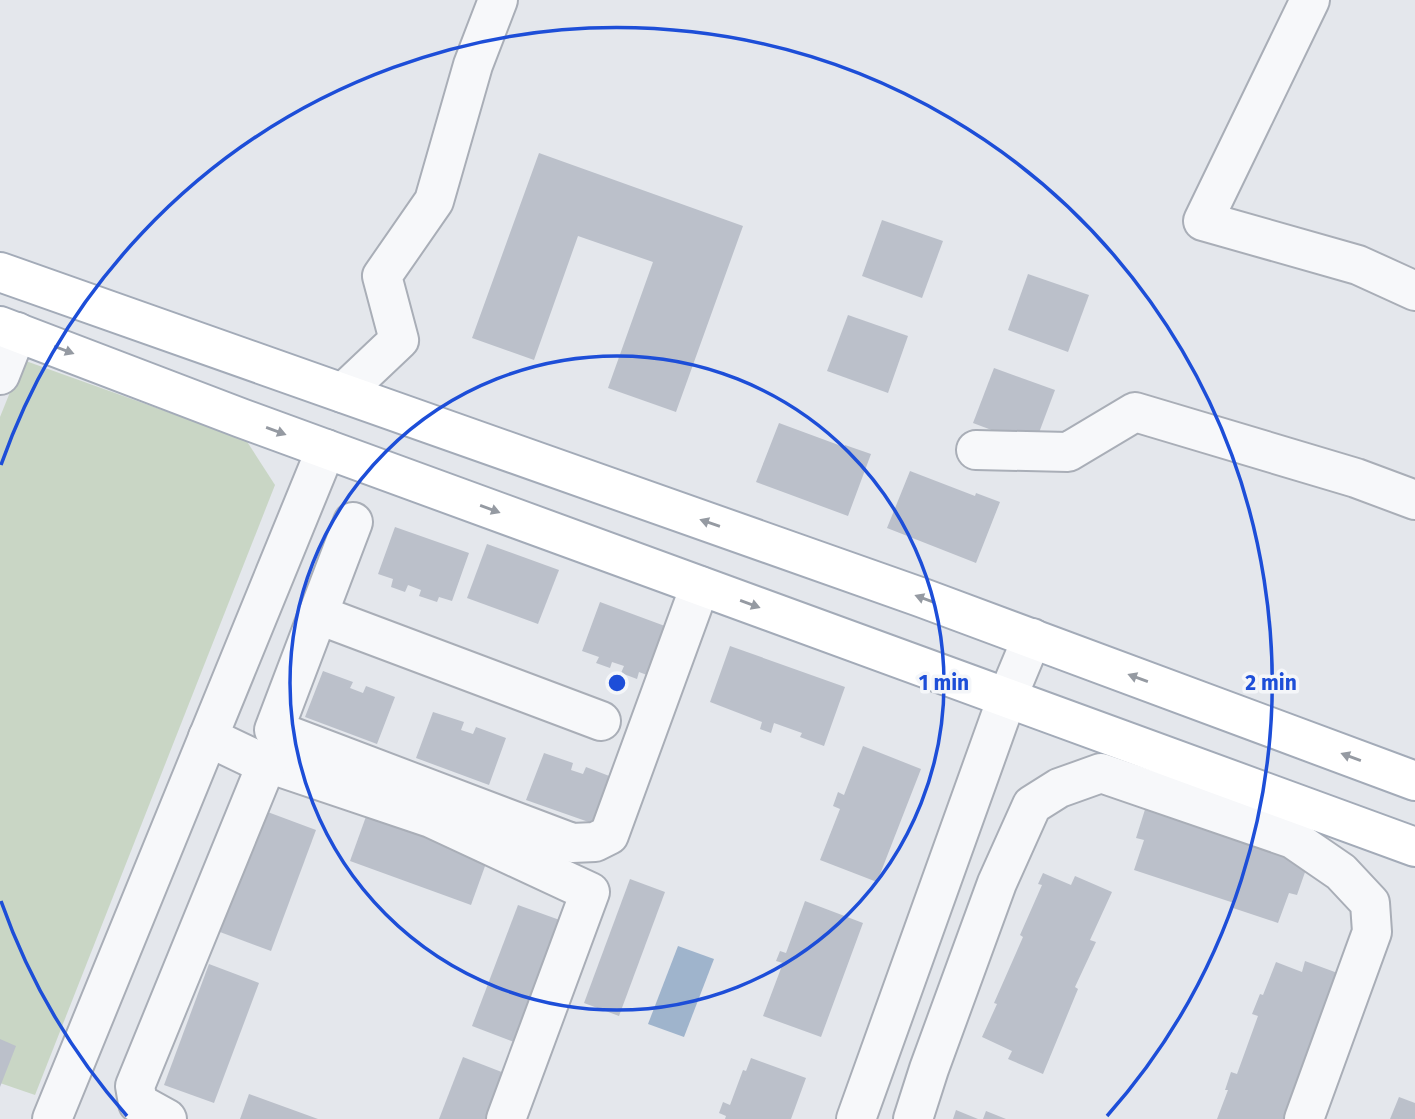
<svg xmlns="http://www.w3.org/2000/svg" width="1415" height="1119" font-family="'Fira Sans',sans-serif">
  <style>
    .green { fill: #c9d6c5 }
    .water { fill: #9fb4cc }
    .building { fill: #bbc0ca }
    .lines { fill: none; stroke-linecap: round; stroke-linejoin: round }
    .minor-casing { stroke: #a9aeb7; stroke-width: 42 }
    .major-casing { stroke: #a3abb8; stroke-width: 42 }
    .minor { stroke: #f7f8fa; stroke-width: 38 }
    .major { stroke: #fff; stroke-width: 38 }
    .oneway { fill: #959aa2 }
    .ring { fill: none; stroke: #1d4ed8; stroke-width: 3.5 }
    .centre { fill: #1d4ed8; stroke: #f4f6f9; stroke-width: 3.5 }
    .ring-label { font-size: 21px; text-anchor: middle; font-weight: bold; fill: #1d4ed8; stroke: #f4f6f9; stroke-width: 7; stroke-linejoin: round; paint-order: stroke }
  </style>
  <rect width="100%" height="100%" fill="#e4e7ec"/>
  <polygon class="green" points="23,360 246,440 275,485 35,1095 0,1083 0,417"/>
  <polygon class="water" points="678,946 714,959 684,1037 648,1024"/>
  <g class="building">
    <polygon points="539,153 743,226 676,412 608,388 653,262 578,236 534,360 472,338"/>
    <polygon points="882,220 943,241 922,298 862,276"/>
    <polygon points="1028,274 1089,295 1068,352 1008,330"/>
    <polygon points="848,315 908,336 888,393 827,371"/>
    <polygon points="994,368 1055,390 1034,446 973,423"/>
    <polygon points="779,423 844,447 845,445 871,454 848,516 756,482"/>
    <polygon points="910,471 975,496 976,493 1000,502 976,563 887,528"/>
    <polygon points="395,527 469,553 452,601 439,597 437,602 419,596 421,590 408,585 405,592 391,587 393,579 378,574"/>
    <polygon points="487,544 559,570 538,624 467,598"/>
    <polygon points="600,602 673,629 655,678 639,672 637,679 621,673 624,666 612,662 610,668 596,663 599,657 582,651"/>
    <polygon points="730,646 845,687 824,746 800,737 802,733 774,723 771,733 760,729 762,722 710,702"/>
    <polygon points="323,671 353,682 350,688 363,693 366,686 395,697 377,744 305,717"/>
    <polygon points="433,712 464,722 461,730 473,734 476,727 506,738 489,785 416,758"/>
    <polygon points="863,746 921,769 877,882 820,860 840,809 833,806 838,792 844,795"/>
    <polygon points="544,753 573,763 571,770 583,774 586,767 617,779 600,826 526,800"/>
    <polygon points="1148,800 1310,858 1297,895 1289,893 1278,923 1233,908 1234,903 1134,870 1144,840 1136,838"/>
    <polygon points="265,811 316,830 271,951 220,932"/>
    <polygon points="368,811 489,855 471,905 350,861"/>
    <polygon points="1043,873 1071,885 1075,876 1112,892 1090,940 1096,942 1075,987 1078,989 1043,1074 1008,1059 1012,1051 982,1037 997,1004 994,1003 1023,937 1020,935 1042,885 1038,884"/>
    <polygon points="630,879 665,892 619,1016 584,1003"/>
    <polygon points="805,901 863,923 821,1037 763,1016 783,963 776,961 780,951 786,953"/>
    <polygon points="518,905 568,923 522,1045 472,1026"/>
    <polygon points="1305,961 1343,975 1294,1119 1217,1119 1228,1090 1225,1090 1231,1072 1237,1074 1258,1016 1252,1014 1260,994 1263,995 1276,962 1302,972"/>
    <polygon points="209,964 259,983 214,1103 164,1085"/>
    <polygon points="0,1039 16,1046 0,1087"/>
    <polygon points="463,1057 512,1076 496,1119 439,1119"/>
    <polygon points="751,1058 806,1078 791,1119 725,1119 726,1116 719,1113 723,1102 730,1105 743,1070 746,1071"/>
    <polygon points="249,1094 318,1119 240,1119"/>
    <polygon points="1399,1097 1415,1103 1415,1119 1390,1119"/>
    <polygon points="956,1110 978,1119 953,1119"/>
    <polygon points="986,1111 1006,1119 983,1119"/>
  </g>
  <g class="lines">
    <g class="minor-casing">
      <g id="minor">
        <polyline points="1310,0 1203,221 1358,265 1415,291"/>
        <polyline points="0,375 17,332"/>
        <polyline points="343,393 399,340 382,276 434,201 473,65 498,0"/>
        <polyline points="976,450 1068,452 1135,412 1356,478 1415,500"/>
        <polyline points="353,522 274,730 572,843 595,842 609,835 700,586"/>
        <polyline points="319,615 601,721"/>
        <polyline points="208,737 250,757 431,818 590,892 506,1119"/>
        <polyline points="52,1119 326,449"/>
        <polyline points="167,1119 138,1103 135,1086 267,763"/>
        <polyline points="856,1119 1007,698 1032,638"/>
        <polyline points="913,1119 929,1069 997,883 1032,805 1059,788 1101,773 1293,839 1341,872 1370,903 1372,932 1304,1119"/>
      </g>
    </g>
    <g class="major-casing">
      <g id="major">
        <polyline points="0,272 920,597 1415,781"/>
        <polyline points="0,326 241,418 1415,847"/>
      </g>
    </g>
    <use href="#minor" class="minor"/>
    <use href="#major" class="major"/>
  </g>
  <defs><path id="oneway-solid" d="M-6-.8H1V-3.2L6.5 0L1 3.2V.8H-6Z" transform="scale(1.75)"/></defs>
  <g class="oneway">
    <use href="#oneway-solid" transform="translate(64 350) rotate(21)"/>
    <use href="#oneway-solid" transform="translate(276 431) rotate(20)"/>
    <use href="#oneway-solid" transform="translate(490 509) rotate(20)"/>
    <use href="#oneway-solid" transform="translate(710 523) rotate(-161)"/>
    <use href="#oneway-solid" transform="translate(925 599) rotate(-160)"/>
    <use href="#oneway-solid" transform="translate(750 604) rotate(20)"/>
    <use href="#oneway-solid" transform="translate(1138 678) rotate(-160)"/>
    <use href="#oneway-solid" transform="translate(1351 757) rotate(-160)"/>
  </g>
  <g class="ring">
    <circle cx="617" cy="683" r="327"/>
    <path d="M127 1116A654 654 0 0 1 1 901M1 465A654 654 0 1 1 1107 1116"/>
  </g>
  <circle cx="617" cy="683" r="10" class="centre"/>
  <g class="ring-label">
    <text x="944" y="690">1 min</text>
    <text x="1271" y="690">2 min</text>
  </g>
</svg>
